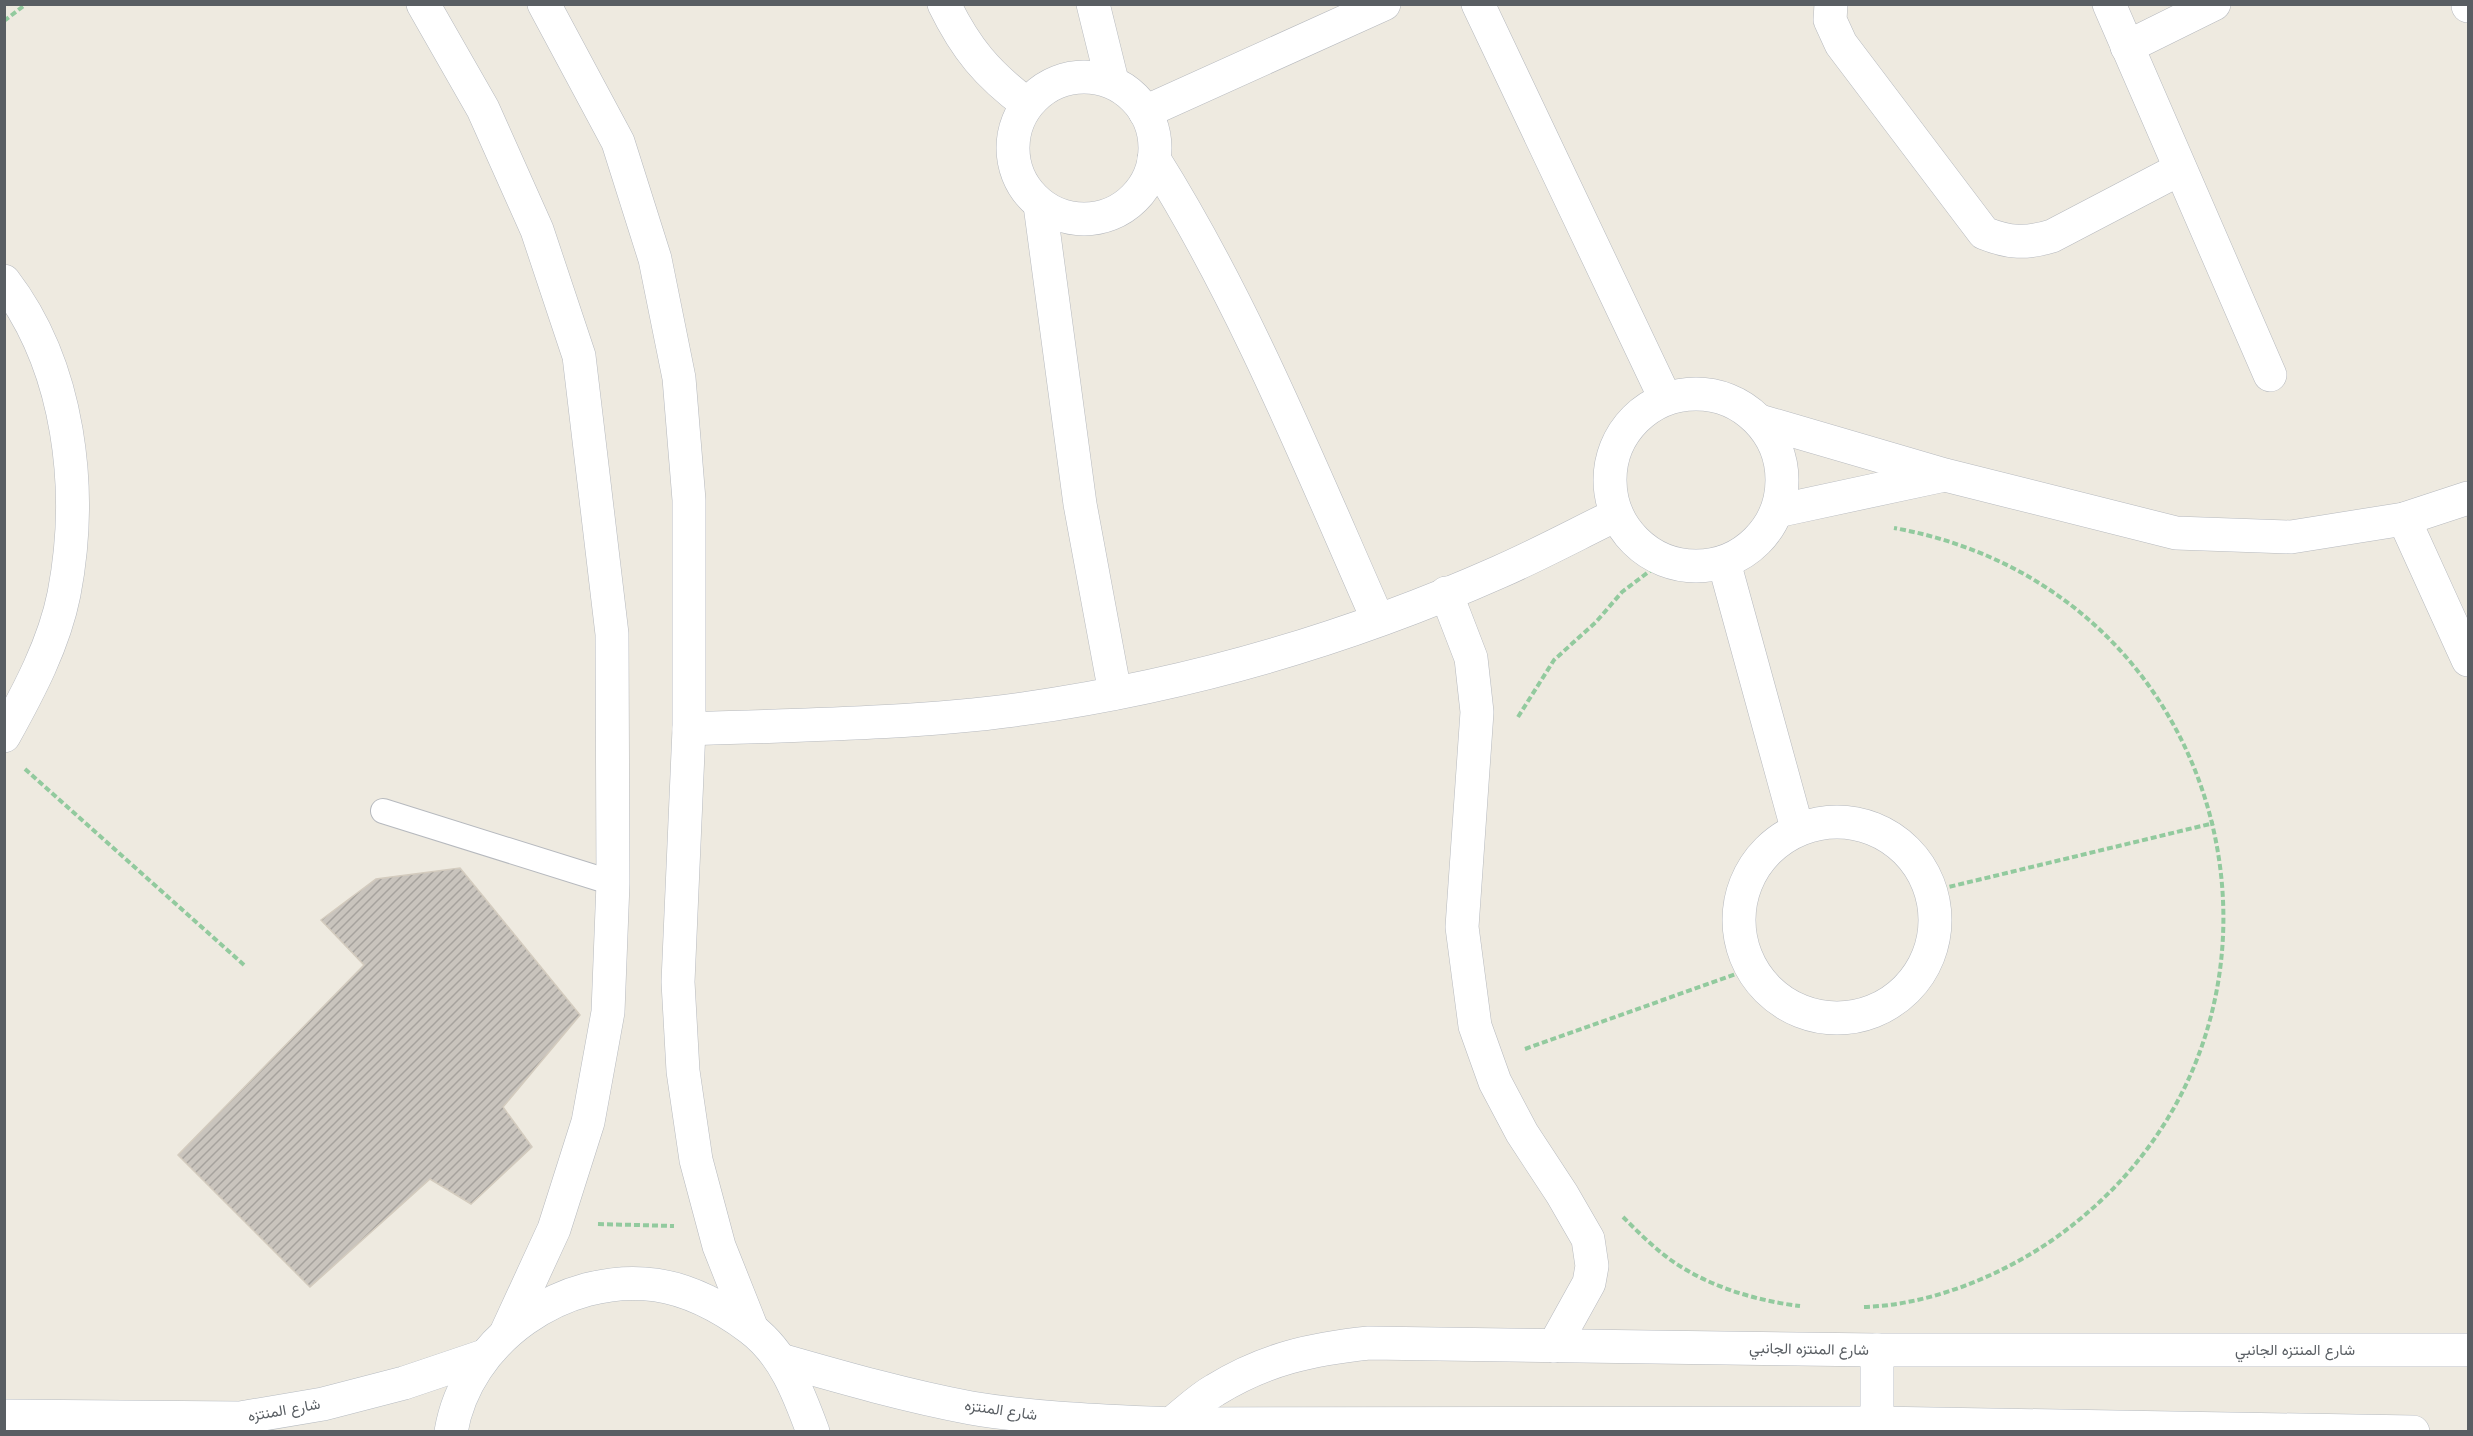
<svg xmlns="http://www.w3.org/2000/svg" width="2473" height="1436" font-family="Inter,Vazirmatn,sans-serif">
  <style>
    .building { fill: url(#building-hatch); stroke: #d3cbbe; stroke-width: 1.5 }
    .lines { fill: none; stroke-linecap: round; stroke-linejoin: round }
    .lane-casing { stroke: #b6b9be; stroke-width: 26 }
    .street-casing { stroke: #b6b9be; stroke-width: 34 }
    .secondary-casing { stroke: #b6bbc1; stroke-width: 34 }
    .path { stroke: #92ca9e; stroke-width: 4; stroke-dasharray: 6 3; stroke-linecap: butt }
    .lane { stroke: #fff; stroke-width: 24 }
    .street { stroke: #fff; stroke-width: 33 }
    .secondary { stroke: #fff; stroke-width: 33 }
    .labels { text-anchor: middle; stroke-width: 4.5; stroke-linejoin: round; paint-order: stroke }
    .street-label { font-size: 15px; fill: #595e63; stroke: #fff }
  </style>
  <defs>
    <pattern id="building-hatch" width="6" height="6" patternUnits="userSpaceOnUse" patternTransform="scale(1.5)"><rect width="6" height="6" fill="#c9c4bd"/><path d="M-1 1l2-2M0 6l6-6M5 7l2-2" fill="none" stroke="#a6a29d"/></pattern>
  </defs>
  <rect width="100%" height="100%" fill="#eeeae0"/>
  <polygon class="building" points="460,868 580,1015 503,1107 532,1147 471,1204 430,1179 310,1287 178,1155 364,965 321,920 376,879"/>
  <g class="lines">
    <g class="lane-casing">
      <polyline id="lane" points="383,811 613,883"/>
    </g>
    <g class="street-casing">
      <g id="street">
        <polyline points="423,4 483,109 537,230 579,356 612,634 613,883 608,1012 588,1122 554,1229 507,1331"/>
        <polyline points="544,4 618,142 655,259 679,378 689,500 689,729 678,982 683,1071 696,1160 719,1246 752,1329"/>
        <path d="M944 4C966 49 987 74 1027 104"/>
        <polyline points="1093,4 1112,81"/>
        <polyline points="1478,4 1665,398"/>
        <path d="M1831 4 1830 20 1841 44 1984 233C2009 243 2026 244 2052 236L2180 169"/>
        <polyline points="2109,4 2270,375"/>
        <polyline points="2468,4 2468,6"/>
        <polyline points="2127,47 2214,4"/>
        <circle cx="1084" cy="148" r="71"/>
        <polyline points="1145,112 1384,4"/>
        <path d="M1154 159C1245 304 1309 464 1378 620"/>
        <polyline points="1040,205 1080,504 1115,693"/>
        <path d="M4 281C70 367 84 490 64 594 54 644 29 691 4 736"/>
        <circle cx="1696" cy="480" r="86"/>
        <polyline points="1760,421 1945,475 2176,533 2291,537 2404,519 2468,498"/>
        <polyline points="1777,511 1940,476"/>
        <polyline points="2404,519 2468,660"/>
        <polyline points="1724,562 1797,828"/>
        <polyline points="1446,593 1471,658 1477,712 1462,927 1475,1026 1495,1082 1522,1133 1562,1194 1588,1239 1592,1266 1589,1283 1554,1346"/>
        <path d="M689 729C800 725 912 724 1022 709 1185 686 1348 639 1499 572 1538 555 1577 534 1616 515"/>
        <circle cx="1837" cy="920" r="98"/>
        <path d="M1171 1424C1185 1413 1199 1399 1215 1390 1265 1359 1312 1349 1369 1343L1877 1350H2468"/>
      </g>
    </g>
    <g class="secondary-casing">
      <g id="secondary">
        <polyline points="1877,1350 1877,1423"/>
        <path d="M781 1360C844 1378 907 1396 971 1408 1037 1419 1105 1421 1171 1424L1877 1423 2413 1432"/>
        <polyline points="4,1416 240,1418 323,1404 404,1383 484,1356"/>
        <path d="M451 1432C466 1340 564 1272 656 1285 690 1290 723 1308 750 1328 784 1353 799 1394 813 1432"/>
      </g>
    </g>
    <g class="path">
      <polyline points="4,21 26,4"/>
      <polyline points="1518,717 1554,660 1596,622 1622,592 1663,561"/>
      <polyline points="25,769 244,965"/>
      <polyline points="1932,891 2214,823"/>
      <polyline points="1525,1049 1750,969"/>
      <path d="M1623 1217C1639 1233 1656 1250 1675 1263 1711 1287 1757 1301 1800 1306"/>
      <polyline points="598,1224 674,1226"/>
      <path d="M1864 1307C1929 1305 1998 1277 2051 1241 2344 1038 2245 591 1894 528"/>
    </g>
    <use href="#lane" class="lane"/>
    <use href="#street" class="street"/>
    <use href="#secondary" class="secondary"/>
  </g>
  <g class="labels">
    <g class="street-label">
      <text transform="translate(1809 1349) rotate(1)" y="5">شارع المنتزه الجانبي</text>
      <text x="2295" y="1355">شارع المنتزه الجانبي</text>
      <text transform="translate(284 1410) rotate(-10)" y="5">شارع المنتزه</text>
      <text transform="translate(1001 1410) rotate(8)" y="5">شارع المنتزه</text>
    </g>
  </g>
  <rect width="2473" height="1436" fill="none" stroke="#595e63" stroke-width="12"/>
</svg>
